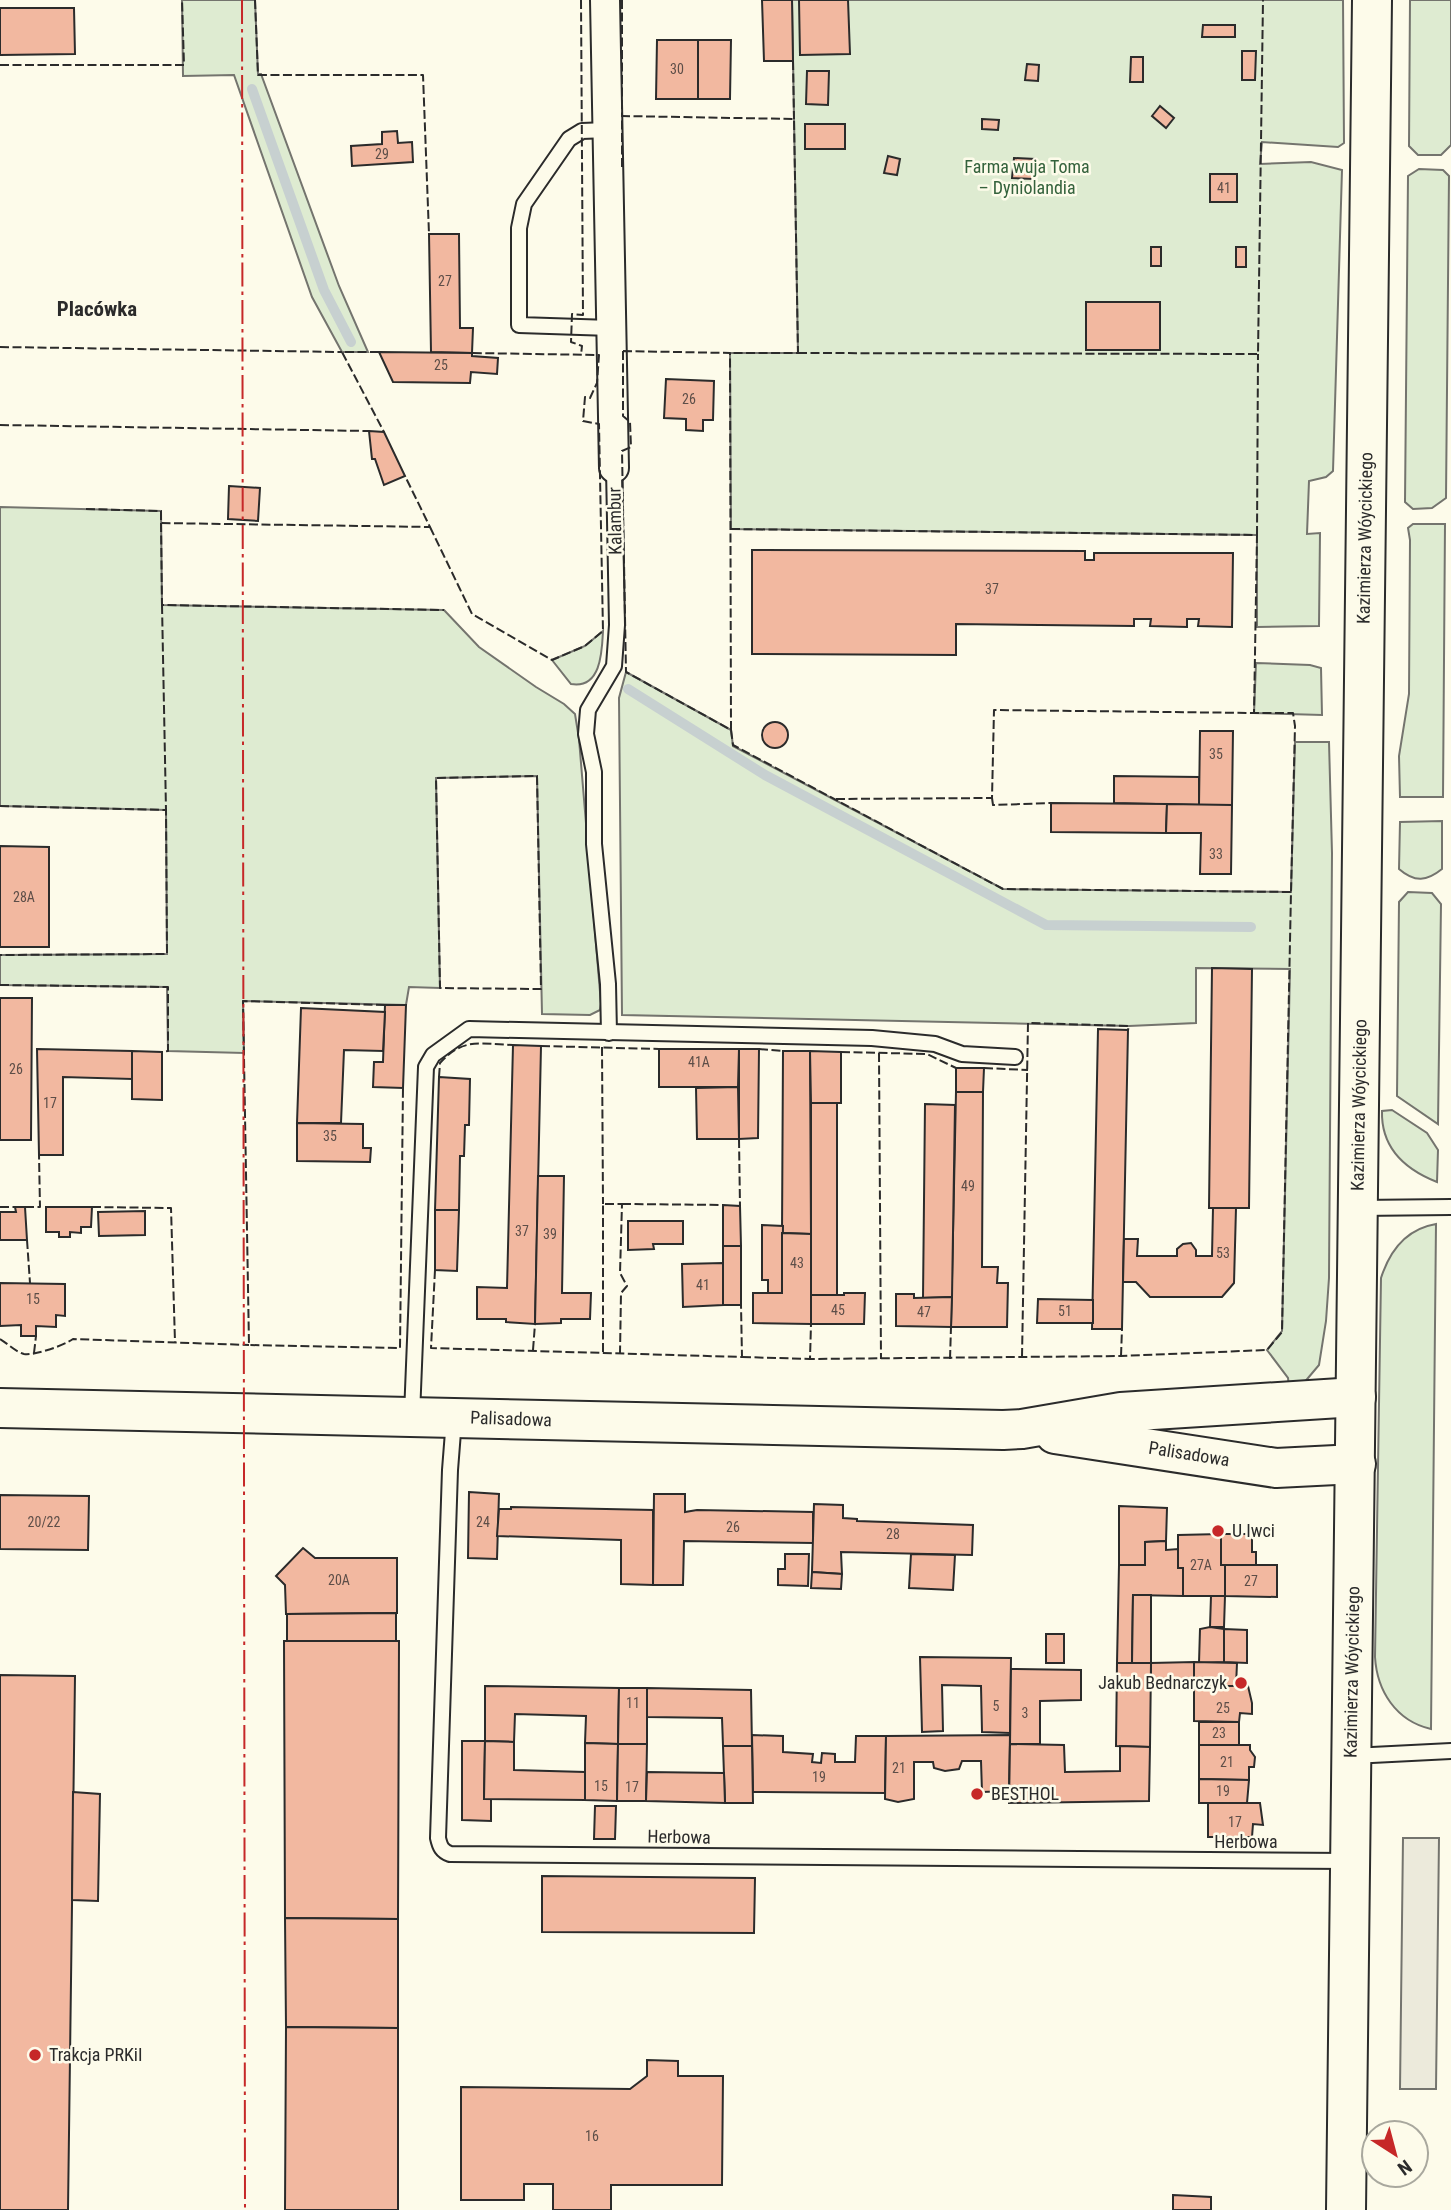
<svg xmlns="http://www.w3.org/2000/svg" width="1451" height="2210" font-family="'Roboto Condensed',sans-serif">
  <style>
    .green { fill: #deebd1; stroke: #74746e; stroke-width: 2 }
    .parking { fill: #eceadb; stroke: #74746e; stroke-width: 2 }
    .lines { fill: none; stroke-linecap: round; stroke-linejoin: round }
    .stream { stroke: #c7d0d0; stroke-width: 10 }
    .building { fill: #f2b8a0; stroke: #2b2b2b; stroke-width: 2 }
    .lane-casing { stroke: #2b2b2b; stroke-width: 18 }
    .street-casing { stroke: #2b2b2b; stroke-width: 32 }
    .secondary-casing { stroke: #2b2b2b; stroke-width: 42 }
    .lane { stroke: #fdfbea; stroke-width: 14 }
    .street { stroke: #fdfbea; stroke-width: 28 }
    .secondary { stroke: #fdfbea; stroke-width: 38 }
    .fence { stroke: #2b2b2b; stroke-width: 2; stroke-dasharray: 9 3.5; stroke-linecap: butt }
    .power { stroke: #c62828; stroke-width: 2; stroke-dasharray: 24 5 3.5 5; stroke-linecap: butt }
    .poi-dot { fill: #c62828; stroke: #fdfbea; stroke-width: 2.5 }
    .labels { text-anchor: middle; stroke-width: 5; stroke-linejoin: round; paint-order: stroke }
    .number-label { font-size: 14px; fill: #5d4e48 }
    .park-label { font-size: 18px; fill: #34623c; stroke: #fdfbea }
    .street-label { font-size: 18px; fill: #2b2b2b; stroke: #fdfbea }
    .poi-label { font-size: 18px; fill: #2b2b2b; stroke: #fdfbea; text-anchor: start }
    .quarter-label { font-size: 21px; font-weight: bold; fill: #2b2b2b; stroke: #fdfbea }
  </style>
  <rect width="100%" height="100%" fill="#fdfbea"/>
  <g class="green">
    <polygon points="182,0 255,0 258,74 261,74 339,286 368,352 342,352 312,297 234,75 183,76"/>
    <polygon points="792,0 1343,0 1344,143 1338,147 1262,142 1260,164 1311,162 1342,170 1333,471 1326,477 1309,481 1307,534 1320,533 1319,626 1257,627 1257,535 731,529 730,353 798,353"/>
    <polygon points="1410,0 1451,0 1451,145 1441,155 1418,155 1409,146"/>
    <polygon points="1419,169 1443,170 1449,176 1446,498 1432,508 1413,509 1405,502 1408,176"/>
    <polygon points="0,507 161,511 162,605 444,610 479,647 536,687 564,704 575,714 579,739 601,1004 600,1010 590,1015 542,1014 537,776 436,778 440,988 409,987 406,1005 243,1001 244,1053 168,1051 167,987 0,985 0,955 167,954 166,810 0,806"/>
    <polygon points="1413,524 1445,524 1443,797 1400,797 1399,756 1409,694 1410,540 1408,528"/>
    <path d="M603 631C602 652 601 689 571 684L552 660 585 646Z"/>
    <polygon points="1256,663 1310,665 1321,668 1322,715 1254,713"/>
    <polygon points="626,672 731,730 733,746 1003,889 1291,892 1295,742 1329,742 1332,853 1329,1278 1326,1321 1319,1365 1303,1384 1289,1387 1288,1378 1267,1350 1282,1331 1290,969 1196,968 1196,1023 1129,1026 622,1015 619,698"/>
    <path d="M1442 821V869C1427 881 1415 883 1399 869L1400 822Z"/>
    <polygon points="1408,892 1432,893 1441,904 1438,1124 1397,1096 1399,902"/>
    <path d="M1392 1110 1427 1133 1438 1150 1437 1182C1404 1169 1381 1148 1382 1111Z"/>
    <path d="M1436 1224 1431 1729C1396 1721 1377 1691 1375 1657L1381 1278C1390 1250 1406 1229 1436 1224Z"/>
  </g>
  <polygon class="parking" points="1403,1838 1439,1838 1436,2089 1400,2089"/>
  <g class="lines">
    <g class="stream">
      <polyline points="252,89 324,290 351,342"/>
      <polyline points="628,689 765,775 1046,925 1251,927"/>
    </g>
  </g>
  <g class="building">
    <polygon points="762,0 792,0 793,61 764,61"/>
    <polygon points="799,0 848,0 850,54 800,55"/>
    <polygon points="0,8 74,8 75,54 0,55"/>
    <polygon points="1203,25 1235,25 1235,37 1202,37"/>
    <polygon points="657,40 698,40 698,99 656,99"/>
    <polygon points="698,40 731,40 730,99 698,99"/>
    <polygon points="1242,51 1256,51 1255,80 1242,80"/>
    <polygon points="1131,57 1143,57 1143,82 1130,82"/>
    <polygon points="1027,64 1039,65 1038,81 1025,80"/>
    <polygon points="807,71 829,71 828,105 806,104"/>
    <polygon points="1160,106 1174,118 1166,128 1152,116"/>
    <polygon points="982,119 999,120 998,130 982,129"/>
    <rect x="805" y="124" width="40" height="25"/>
    <polygon points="397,131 398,143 412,142 413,162 352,166 351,146 382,144 382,132"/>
    <polygon points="888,156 900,159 897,175 884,173"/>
    <polygon points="1014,158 1035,159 1034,179 1012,178"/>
    <rect x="1210" y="174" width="27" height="28"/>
    <polygon points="429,234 459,234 460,328 473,328 472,353 431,352"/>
    <rect x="1151" y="247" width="10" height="19"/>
    <rect x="1236" y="247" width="10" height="20"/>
    <rect x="1086" y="302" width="74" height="48"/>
    <polygon points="379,352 472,353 472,356 498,358 497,374 471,372 470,383 393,382"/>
    <polygon points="666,379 714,381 713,420 703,420 703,431 686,430 686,419 664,418"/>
    <polygon points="369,431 384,432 405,476 384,485 375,459 372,459"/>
    <polygon points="229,486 260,488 258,521 228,519"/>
    <polygon points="752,550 1085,551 1085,560 1094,560 1094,553 1233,553 1232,627 1198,626 1199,619 1187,619 1187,627 1150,626 1151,619 1134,619 1134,626 956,624 956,655 752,654"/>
    <circle cx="775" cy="735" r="13"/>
    <polygon points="1200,731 1233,731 1232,805 1199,805"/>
    <polygon points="1114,776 1199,777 1199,805 1114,803"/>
    <polygon points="1051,803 1167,804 1166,833 1051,832"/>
    <polygon points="1167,804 1232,805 1231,874 1200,874 1201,833 1166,833"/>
    <polygon points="0,846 49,847 49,947 0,947"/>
    <polygon points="1212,968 1252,969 1249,1208 1209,1208"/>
    <polygon points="0,998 32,998 31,1140 0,1140"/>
    <polygon points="385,1005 406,1005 403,1088 373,1087 374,1062 383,1062"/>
    <polygon points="301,1008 385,1012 383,1051 344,1050 341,1123 297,1123"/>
    <polygon points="1098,1029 1128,1030 1122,1329 1092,1329"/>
    <polygon points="513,1045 541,1046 535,1324 506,1322 506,1319 477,1319 477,1287 507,1288"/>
    <polygon points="37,1049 132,1051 132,1079 63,1077 63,1155 39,1155"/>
    <polygon points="659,1049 739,1049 738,1087 659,1087"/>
    <polygon points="739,1049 759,1049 758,1138 739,1139"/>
    <polygon points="132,1051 162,1052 162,1100 132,1099"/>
    <polygon points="783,1051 810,1051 811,1234 782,1233"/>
    <polygon points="810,1051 841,1052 841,1103 811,1103"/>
    <polygon points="956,1068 984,1068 983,1092 956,1092"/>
    <polygon points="439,1077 470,1079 469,1125 465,1125 464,1156 460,1156 459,1210 435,1210"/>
    <polygon points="738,1087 739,1139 697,1139 696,1088"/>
    <polygon points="956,1092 983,1092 982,1267 998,1267 997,1283 1008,1283 1007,1327 951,1327"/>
    <rect x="811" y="1103" width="26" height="192"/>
    <polygon points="925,1104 955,1105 952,1297 923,1298"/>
    <polygon points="297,1123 363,1124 363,1148 371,1148 370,1162 297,1161"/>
    <polygon points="538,1176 564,1176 562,1293 591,1293 590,1319 561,1319 561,1323 535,1324"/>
    <polygon points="723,1205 740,1206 741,1246 723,1246"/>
    <polygon points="15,1207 25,1207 27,1240 0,1240 0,1212 16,1212"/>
    <polygon points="46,1207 92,1207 91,1227 81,1227 81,1233 70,1232 70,1237 59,1237 59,1232 46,1232"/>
    <polygon points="1213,1208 1236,1208 1234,1283 1222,1297 1150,1297 1136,1282 1123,1282 1124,1239 1138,1239 1137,1256 1177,1256 1177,1249 1183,1244 1191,1243 1196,1250 1196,1256 1212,1256"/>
    <polygon points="435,1210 459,1210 457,1271 435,1270"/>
    <polygon points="145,1211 145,1235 99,1236 98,1212"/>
    <polygon points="628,1221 683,1221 683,1244 653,1244 654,1249 628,1250"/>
    <polygon points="762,1225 783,1226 782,1293 768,1293 768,1280 762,1280"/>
    <polygon points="782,1233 811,1234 811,1324 753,1323 753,1293 782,1293"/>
    <rect x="723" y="1246" width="18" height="59"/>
    <polygon points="723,1263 723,1305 683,1307 682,1264"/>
    <polygon points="0,1283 65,1284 65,1316 56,1315 56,1327 36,1326 36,1336 21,1336 21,1325 0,1326"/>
    <polygon points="844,1293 865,1293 864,1324 811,1324 811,1295 844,1295"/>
    <polygon points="896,1294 914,1294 914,1298 952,1297 951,1327 896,1326"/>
    <polygon points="1038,1299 1093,1300 1093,1323 1037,1323"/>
    <polygon points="469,1492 499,1494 497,1559 468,1558"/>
    <polygon points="654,1494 685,1494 685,1512 697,1510 813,1512 813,1543 684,1541 683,1585 653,1585"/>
    <polygon points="0,1495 89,1496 88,1550 0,1549"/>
    <polygon points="814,1504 843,1505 843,1518 857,1519 857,1521 973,1525 972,1555 841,1552 842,1574 812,1572"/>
    <polygon points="1119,1506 1167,1508 1166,1541 1145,1542 1145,1565 1119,1565"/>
    <polygon points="511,1507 653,1510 653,1585 621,1584 621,1540 497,1536 499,1509 511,1509"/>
    <polygon points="1221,1534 1252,1534 1252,1552 1256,1552 1256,1566 1221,1565"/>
    <polygon points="1221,1534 1221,1565 1225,1565 1225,1596 1183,1596 1183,1568 1178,1568 1178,1535"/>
    <polygon points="1166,1541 1166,1550 1178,1549 1178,1568 1183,1568 1183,1596 1133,1595 1132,1663 1117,1663 1119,1565 1145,1565 1145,1542"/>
    <polygon points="303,1548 315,1558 397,1558 397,1613 286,1614 285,1585 276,1576"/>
    <polygon points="785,1554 809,1554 808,1586 778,1585 778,1569 785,1569"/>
    <polygon points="911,1554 955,1555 953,1590 909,1588"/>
    <polygon points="1225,1565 1277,1565 1277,1597 1225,1596"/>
    <polygon points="812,1572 842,1574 841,1589 811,1588"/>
    <polygon points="1133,1595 1151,1595 1151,1663 1132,1663"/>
    <polygon points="1211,1596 1225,1596 1224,1627 1210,1627"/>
    <polygon points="396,1613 396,1641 287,1641 287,1614"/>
    <polygon points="1210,1627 1224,1629 1224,1662 1199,1663 1200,1629"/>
    <polygon points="1224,1629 1247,1630 1247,1663 1224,1662"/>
    <rect x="1046" y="1634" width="18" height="29"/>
    <polygon points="284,1641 399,1641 398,1919 285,1918"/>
    <polygon points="920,1657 1011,1658 1010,1733 982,1732 981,1686 942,1685 943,1731 922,1732"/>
    <polygon points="1194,1662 1237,1663 1236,1686 1194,1686"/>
    <polygon points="1194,1662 1194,1686 1151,1686 1151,1663"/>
    <polygon points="1117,1663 1151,1663 1150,1747 1116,1746"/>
    <polygon points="1011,1669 1081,1670 1081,1700 1040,1701 1040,1744 1010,1744"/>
    <polygon points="0,1675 75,1676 68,2210 0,2210"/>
    <polygon points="485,1686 619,1688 618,1744 585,1743 586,1716 515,1714 514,1742 485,1741"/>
    <polygon points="1194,1686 1248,1686 1252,1703 1252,1714 1240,1713 1239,1722 1194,1721"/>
    <polygon points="619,1688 647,1688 647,1744 618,1744"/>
    <polygon points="647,1688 751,1690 752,1746 723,1746 722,1718 647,1717"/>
    <rect x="1199" y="1722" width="40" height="23"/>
    <polygon points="752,1735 783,1736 783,1752 813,1754 812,1762 821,1763 822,1753 835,1754 835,1762 855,1762 856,1736 886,1736 885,1793 753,1792"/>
    <polygon points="1010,1735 1009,1791 982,1792 981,1761 962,1761 959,1769 945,1771 934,1768 933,1762 914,1762 914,1799 898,1802 885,1799 886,1736"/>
    <polygon points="462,1741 485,1741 484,1799 491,1799 491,1821 462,1820"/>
    <polygon points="485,1741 514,1742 514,1770 585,1772 585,1800 484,1799"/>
    <polygon points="585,1743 618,1744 617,1801 585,1800"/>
    <polygon points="618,1744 647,1744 646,1801 617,1801"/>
    <polygon points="1010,1744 1064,1745 1065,1772 1120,1771 1120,1746 1150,1747 1149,1801 1009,1803"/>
    <polygon points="1199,1745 1250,1745 1250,1750 1255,1757 1254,1767 1249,1767 1249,1780 1199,1779"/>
    <polygon points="723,1746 752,1746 753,1803 725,1803"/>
    <polygon points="647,1772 724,1773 725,1803 646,1801"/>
    <polygon points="1199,1779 1249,1780 1247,1803 1199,1803"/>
    <polygon points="73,1792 100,1794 98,1901 72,1900"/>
    <polygon points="1208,1803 1260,1803 1263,1825 1253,1824 1252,1837 1208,1837"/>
    <polygon points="595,1806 616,1806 615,1839 594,1839"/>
    <polygon points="542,1876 755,1878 754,1933 542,1932"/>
    <polygon points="285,1918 398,1919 398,2028 286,2027"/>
    <polygon points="286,2027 398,2028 398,2210 285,2210"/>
    <polygon points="647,2060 678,2061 678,2076 723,2076 722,2185 611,2185 611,2210 553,2210 553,2184 524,2184 524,2200 461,2200 461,2087 630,2089 647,2076"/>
    <polygon points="1173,2195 1211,2197 1211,2210 1173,2210"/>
  </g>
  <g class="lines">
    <g class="lane-casing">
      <g id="lane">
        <polyline points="607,130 582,131 569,139 524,204 519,228 519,325 611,328"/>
        <polyline points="609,1033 608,984 594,844 594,772 586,734 588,710 614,666 617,625 614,468"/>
        <polyline points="1358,1208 1451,1207"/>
        <polyline points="412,1415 426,1067 433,1055 469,1029 872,1038 935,1044 962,1054 1015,1057"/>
        <path d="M454 1419 450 1470 438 1838C440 1847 442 1851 450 1854L1350 1861"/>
        <polyline points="1352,1756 1451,1751"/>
      </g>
    </g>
    <g class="street-casing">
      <polyline id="street" points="605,0 614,468"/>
    </g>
    <g class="secondary-casing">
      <g id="secondary">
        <polyline points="0,1408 1003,1430 1022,1429 1121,1412 1356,1397"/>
        <polyline points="1055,1434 1276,1468 1356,1464"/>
        <polyline points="1346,2210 1372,0"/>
      </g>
    </g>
    <use href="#lane" class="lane"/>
    <use href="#street" class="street"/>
    <use href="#secondary" class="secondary"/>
    <g class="fence">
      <polyline points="255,0 258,75 423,75 429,234"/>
      <polyline points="581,0 583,315 572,314 571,342 582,346 581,355"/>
      <polyline points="622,0 622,116"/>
      <polyline points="793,61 794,119"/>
      <polyline points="0,65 184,65 182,0"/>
      <polyline points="622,167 622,116 794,119 798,353 730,353"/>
      <polyline points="0,347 342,352"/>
      <polygon points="623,351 730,353 731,730 626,672 622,451 631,447 630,422 623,416"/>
      <polyline points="379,352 342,352 384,432"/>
      <polyline points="798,353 1258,354 1263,0"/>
      <polyline points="0,425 369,431"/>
      <polyline points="86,509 161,511 161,523 430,527 405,476"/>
      <polyline points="161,523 162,605 444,610"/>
      <polyline points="430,527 472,614 552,660 585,646 603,631 599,424 583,421 585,397 590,398 597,383 599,355 472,353"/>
      <polyline points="731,529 1257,535 1254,713 1293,713 1295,726 1291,892"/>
      <polyline points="1257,535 1258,354"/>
      <polyline points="162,605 166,810"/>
      <polyline points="731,730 733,745 1003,889 1291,892 1282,1332 1267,1350 1121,1356 810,1359"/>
      <polygon points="537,776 541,989 440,988 436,778"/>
      <polyline points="992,798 993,805 1051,803"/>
      <polyline points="836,799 992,798 994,710 1254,713"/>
      <polyline points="0,806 166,810 167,954 0,955"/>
      <polyline points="0,985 168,987 168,1051 162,1052"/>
      <polyline points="385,1005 243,1001 249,1345 400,1348 403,1088"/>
      <polyline points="541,1046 659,1049"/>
      <polyline points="602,1047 603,1204"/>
      <polyline points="759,1049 783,1051"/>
      <polyline points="841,1052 927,1054 956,1068"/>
      <polyline points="879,1053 881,1359"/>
      <polyline points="984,1068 1028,1070"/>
      <path d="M439 1077 440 1063C463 1037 481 1044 513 1045"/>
      <polyline points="739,1139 740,1206"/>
      <polyline points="622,1204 723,1205"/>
      <polyline points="0,1207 15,1207"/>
      <polyline points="25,1207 40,1207 39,1155"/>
      <polyline points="92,1207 171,1208 175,1342"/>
      <polyline points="27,1240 30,1283"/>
      <polyline points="435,1270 431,1348 742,1357 741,1305"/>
      <path d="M0 1339C7 1343 16 1352 24 1354 34 1356 65 1345 73 1339L249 1345"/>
      <polyline points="533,1350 535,1324"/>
      <polyline points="603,1352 603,1204 622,1204 620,1273 627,1286 621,1293 620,1353"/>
      <polyline points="34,1353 36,1336"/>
      <polyline points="1121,1356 1122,1329"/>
      <polyline points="742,1357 810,1359 811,1324"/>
      <polyline points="1022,1357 1028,1023 1129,1026 1128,1030"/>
      <polyline points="950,1359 951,1327"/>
    </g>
    <polyline class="power" points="242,0 245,2210"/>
  </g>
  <g class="poi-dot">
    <circle cx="1218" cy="1531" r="7"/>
    <circle cx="1241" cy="1683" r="7"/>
    <circle cx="977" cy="1794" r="7"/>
    <circle cx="35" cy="2055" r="7"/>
  </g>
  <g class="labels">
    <g class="number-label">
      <text x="677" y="74">30</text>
      <text x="382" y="159">29</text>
      <text x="1224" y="193">41</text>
      <text x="445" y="286">27</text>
      <text x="441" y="370">25</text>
      <text x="689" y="404">26</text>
      <text x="992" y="594">37</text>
      <text x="1216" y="759">35</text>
      <text x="1216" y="859">33</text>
      <text x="24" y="902">28A</text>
      <text x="699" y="1067">41A</text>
      <text x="16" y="1074">26</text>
      <text x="50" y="1108">17</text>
      <text x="330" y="1141">35</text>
      <text x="968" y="1191">49</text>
      <text x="522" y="1236">37</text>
      <text x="550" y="1239">39</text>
      <text x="1223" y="1258">53</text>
      <text x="797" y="1268">43</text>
      <text x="703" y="1290">41</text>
      <text x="33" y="1304">15</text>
      <text x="838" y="1315">45</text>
      <text x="1065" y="1316">51</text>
      <text x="924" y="1317">47</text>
      <text x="44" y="1527">20/22</text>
      <text x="483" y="1527">24</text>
      <text x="733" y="1532">26</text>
      <text x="893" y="1539">28</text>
      <text x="1201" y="1570">27A</text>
      <text x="339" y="1585">20A</text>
      <text x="1251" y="1586">27</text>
      <text x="633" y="1708">11</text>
      <text x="996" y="1711">5</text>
      <text x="1223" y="1713">25</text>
      <text x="1025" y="1718">3</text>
      <text x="1219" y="1738">23</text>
      <text x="1227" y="1767">21</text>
      <text x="899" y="1773">21</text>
      <text x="819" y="1782">19</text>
      <text x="601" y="1791">15</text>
      <text x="632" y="1792">17</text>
      <text x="1223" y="1796">19</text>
      <text x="1235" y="1827">17</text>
      <text x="592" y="2141">16</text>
    </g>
    <g class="park-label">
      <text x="1027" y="173">Farma wuja Toma<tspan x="1027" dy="21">– Dyniolandia</tspan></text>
    </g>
    <g class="street-label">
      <text transform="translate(615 521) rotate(-91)" y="6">Kalambur</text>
      <text transform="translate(1365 538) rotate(-89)" y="6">Kazimierza Wóycickiego</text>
      <text transform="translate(1359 1105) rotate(-89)" y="6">Kazimierza Wóycickiego</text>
      <text transform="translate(511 1419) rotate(2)" y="6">Palisadowa</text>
      <text transform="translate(1189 1454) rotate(9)" y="6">Palisadowa</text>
      <text transform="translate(1352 1672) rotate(-89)" y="6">Kazimierza Wóycickiego</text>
      <text transform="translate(679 1837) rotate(1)" y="6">Herbowa</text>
      <text x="1246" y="1848">Herbowa</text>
    </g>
    <g class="poi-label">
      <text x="1232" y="1537">U Iwci</text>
      <text x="1227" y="1689" text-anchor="end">Jakub Bednarczyk</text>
      <text x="991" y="1800">BESTHOL</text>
      <text x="49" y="2061">Trakcja PRKiI</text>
    </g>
    <g class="quarter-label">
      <text x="97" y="316">Placówka</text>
    </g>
  </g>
  <g transform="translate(1395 2154) rotate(144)"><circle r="33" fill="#fdfbea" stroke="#a9a89e" stroke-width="2"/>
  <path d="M0-5L12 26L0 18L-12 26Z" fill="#c62828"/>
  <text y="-10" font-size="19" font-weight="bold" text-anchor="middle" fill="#2b2b2b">N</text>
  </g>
</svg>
